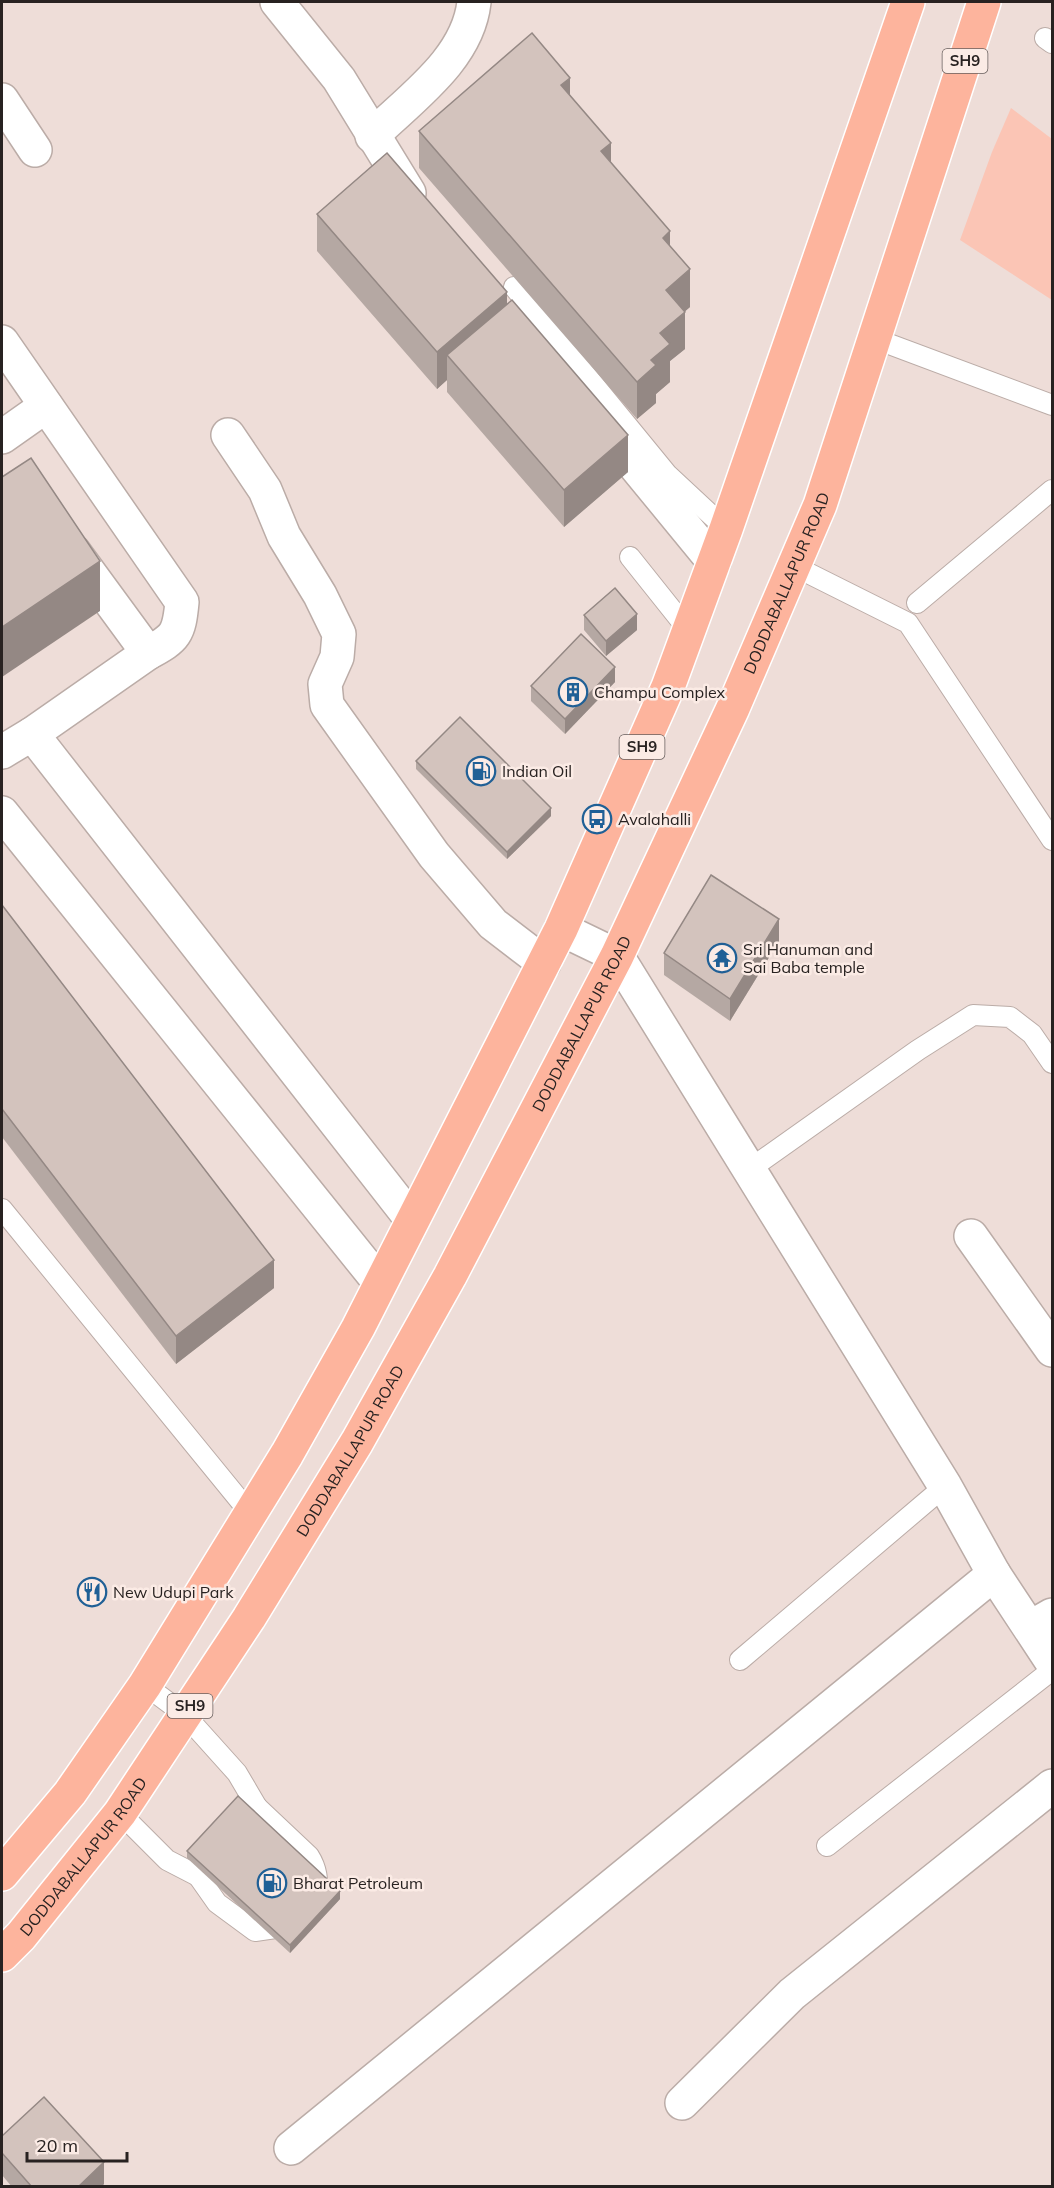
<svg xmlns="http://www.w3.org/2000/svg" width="1054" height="2188" font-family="Mulish,sans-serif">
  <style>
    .green { fill: #fbc5b5 }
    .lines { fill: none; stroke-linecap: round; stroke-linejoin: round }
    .service-casing { stroke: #bbaca7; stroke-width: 22 }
    .minor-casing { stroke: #bbaca7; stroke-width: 36 }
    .tertiary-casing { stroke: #bbaca7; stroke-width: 36 }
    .primary-casing { stroke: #fff; stroke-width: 36 }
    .service { stroke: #fff; stroke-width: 20 }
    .minor { stroke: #fff; stroke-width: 33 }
    .tertiary { stroke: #fff; stroke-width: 33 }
    .primary { stroke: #fdb49d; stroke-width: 33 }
    .wall { fill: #b5a8a3 }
    .shaded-wall { fill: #948884 }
    .building { fill: #d3c3bd; stroke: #948884; stroke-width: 1.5 }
    .labels { text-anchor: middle; stroke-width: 5; stroke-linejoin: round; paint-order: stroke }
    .shield { fill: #fbebe5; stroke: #675e5c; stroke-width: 1.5 }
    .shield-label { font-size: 15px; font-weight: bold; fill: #282221 }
    .street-label { font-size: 16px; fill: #282221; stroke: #fbebe5 }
    .poi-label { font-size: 16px; fill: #282221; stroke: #fbebe5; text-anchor: start }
  </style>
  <rect width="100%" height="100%" fill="#eeddd8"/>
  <polygon class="green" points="1011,108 1052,139 1052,300 960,240 992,152"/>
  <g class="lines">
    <g class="service-casing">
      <g id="service">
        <polyline points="1045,38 1052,43"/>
        <polyline points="514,287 667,474 726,529"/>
        <polyline points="873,338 1052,405"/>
        <polyline points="630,557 689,631"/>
        <polyline points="794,566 908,623 1052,840"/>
        <polyline points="917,603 1052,490"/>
        <polyline points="750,1169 918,1050 973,1015 1010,1017 1032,1034 1052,1063"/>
        <polyline points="2,1209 250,1513"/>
        <polyline points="740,1660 945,1486"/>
        <polyline points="145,1685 184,1714 237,1773 257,1807 257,1831 251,1838"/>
        <path d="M257 1807 309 1856C316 1867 320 1882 314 1894"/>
        <polyline points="120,1813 167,1860 198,1876 222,1871 227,1864"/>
        <polyline points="827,1846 1052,1670"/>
        <polyline points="198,1876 217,1903 255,1931 289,1926"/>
      </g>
    </g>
    <g class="minor-casing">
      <g id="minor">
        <polyline points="277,2 339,79 409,193"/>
        <polyline points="2,100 35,150"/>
        <path d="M372 136C411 98 468 59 474 2"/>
        <path d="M2 342 182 602C179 634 176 638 148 653"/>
        <polyline points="599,422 714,562"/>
        <polyline points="228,435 265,490 284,536 320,595 339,634 337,657 325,684 327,705 434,855 493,924 544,963"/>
        <polyline points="2,437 46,406"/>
        <polyline points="32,734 412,1220"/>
        <polyline points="2,752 32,734 148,653 74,552"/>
        <polyline points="2,813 380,1283"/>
        <polyline points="971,1236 1052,1350"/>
        <polyline points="1031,1627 1052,1615"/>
        <polyline points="682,2103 792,1994 1052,1786"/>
        <polyline points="291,2148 994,1574"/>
      </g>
    </g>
    <g class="tertiary-casing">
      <polyline id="tertiary" points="561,929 617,956 945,1486 994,1574 1052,1662"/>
    </g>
    <g class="primary-casing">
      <g id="primary">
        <polyline points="2,1874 70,1793 145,1685 287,1454 358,1328 561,929 668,687 726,529 908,2"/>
        <path id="s1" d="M2 1955 21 1936 120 1813 249 1618 357 1442 450 1276 617 956 733 708 820 505 984 2"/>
      </g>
    </g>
    <use href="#service" class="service"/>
    <use href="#minor" class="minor"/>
    <use href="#tertiary" class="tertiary"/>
    <use href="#primary" class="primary"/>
  </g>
  <g class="wall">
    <polygon points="570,95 611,163 670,247 690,307 684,312 685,349 670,361 670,382 656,394 656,403 637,419 419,168 419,131"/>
    <polygon points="317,214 507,304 628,472 564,527 447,392 447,380 437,389 317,251"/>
    <polygon points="584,615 637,630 606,656 584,630"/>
    <polygon points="615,682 565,734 531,701 531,686"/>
    <polygon points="416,761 551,816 507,859 416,769"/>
    <polygon points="2,905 274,1288 176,1364 2,1137"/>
    <polygon points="779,941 730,1021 664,975 664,953"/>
    <polygon points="187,1851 340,1899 290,1953 187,1858"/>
    <polygon points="2,2136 104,2184 101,2187 12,2187 2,2175"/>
  </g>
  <g class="shaded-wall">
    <polygon points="570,78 570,115 561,85"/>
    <polygon points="611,143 611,180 601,151"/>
    <polygon points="670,231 670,268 663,238"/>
    <polygon points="690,269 690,307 666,328 666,290"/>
    <polygon points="507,292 507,329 447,355 447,380 437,389 437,352"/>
    <polygon points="685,312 685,349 670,361 670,382 656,394 656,403 637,419 637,382 651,360 660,333"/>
    <polygon points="628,435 628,472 564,527 564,490"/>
    <polygon points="100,561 100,611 2,677 2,627"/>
    <polygon points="637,614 637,630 606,656 606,641"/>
    <polygon points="615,667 615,682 565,734 565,719"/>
    <polygon points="551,808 551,816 507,859 507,852"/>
    <polygon points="779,919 779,941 730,1021 730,999"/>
    <polygon points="274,1260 274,1288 176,1364 176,1336"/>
    <polygon points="340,1891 340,1899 290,1953 290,1945"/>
    <polygon points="104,2162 104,2184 101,2187 78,2187"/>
  </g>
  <g class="building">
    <polygon points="532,33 570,78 561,85 611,143 601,151 670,231 663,238 690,269 666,290 685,312 660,333 670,344 651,360 656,365 637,382 419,131"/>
    <polygon points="387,153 507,292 437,352 317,214"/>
    <polygon points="512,300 628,435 564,490 447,355"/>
    <polygon points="31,458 100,561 2,627 2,477"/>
    <polygon points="615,588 637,614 606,641 584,615"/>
    <polygon points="581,634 615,667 565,719 531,686"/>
    <polygon points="460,717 551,808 507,852 416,761"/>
    <polygon points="711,875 779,919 730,999 664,953"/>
    <polygon points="2,905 274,1260 176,1336 2,1109"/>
    <polygon points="238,1796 340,1891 290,1945 187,1851"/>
    <polygon points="44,2097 104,2162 78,2187 32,2187 2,2153 2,2136"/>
  </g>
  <defs>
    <g id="building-ring" transform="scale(1.5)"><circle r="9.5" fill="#fbebe5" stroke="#206096" stroke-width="1.5"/><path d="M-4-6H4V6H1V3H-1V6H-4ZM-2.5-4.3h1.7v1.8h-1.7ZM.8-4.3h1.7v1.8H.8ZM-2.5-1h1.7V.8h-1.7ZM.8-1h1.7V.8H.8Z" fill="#206096"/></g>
    <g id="fuel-ring" transform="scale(1.5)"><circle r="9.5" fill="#fbebe5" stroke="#206096" stroke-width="1.5"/><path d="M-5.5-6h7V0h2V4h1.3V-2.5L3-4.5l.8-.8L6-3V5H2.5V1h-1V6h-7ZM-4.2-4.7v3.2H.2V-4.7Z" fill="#206096"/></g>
    <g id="bus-ring" transform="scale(1.5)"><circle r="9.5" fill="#fbebe5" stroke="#206096" stroke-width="1.5"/><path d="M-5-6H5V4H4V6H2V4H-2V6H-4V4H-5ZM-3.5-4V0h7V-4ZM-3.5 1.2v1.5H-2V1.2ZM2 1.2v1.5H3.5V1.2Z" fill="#206096"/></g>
    <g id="temple-ring" transform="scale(1.5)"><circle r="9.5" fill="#fbebe5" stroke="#206096" stroke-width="1.5"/><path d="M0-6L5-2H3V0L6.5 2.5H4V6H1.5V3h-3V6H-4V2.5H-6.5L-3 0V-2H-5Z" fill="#206096"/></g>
    <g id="restaurant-ring" transform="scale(1.5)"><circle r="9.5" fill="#fbebe5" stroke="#206096" stroke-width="1.5"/><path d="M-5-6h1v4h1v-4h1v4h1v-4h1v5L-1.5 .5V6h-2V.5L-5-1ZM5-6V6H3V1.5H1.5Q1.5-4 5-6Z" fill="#206096"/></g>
  </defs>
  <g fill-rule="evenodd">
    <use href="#building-ring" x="573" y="692"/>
    <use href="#fuel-ring" x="481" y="771"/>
    <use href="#bus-ring" x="597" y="819"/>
    <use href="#temple-ring" x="722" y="958"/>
    <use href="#restaurant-ring" x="92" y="1592"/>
    <use href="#fuel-ring" x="272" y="1883"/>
  </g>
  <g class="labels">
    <g class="shield">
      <rect x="942.5" y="49" width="45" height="24" rx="4.5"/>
      <rect x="619.5" y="735" width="45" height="24" rx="4.5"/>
      <rect x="167.5" y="1694" width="45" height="24" rx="4.5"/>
    </g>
    <g class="shield-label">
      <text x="965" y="66">SH9</text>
      <text x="642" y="752">SH9</text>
      <text x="190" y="1711">SH9</text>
    </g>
    <g class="street-label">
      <text dy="6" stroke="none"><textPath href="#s1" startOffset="1586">DODDABALLAPUR ROAD</textPath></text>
      <text dy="6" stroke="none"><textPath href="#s1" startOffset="1100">DODDABALLAPUR ROAD</textPath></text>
      <text dy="6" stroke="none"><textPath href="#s1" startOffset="614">DODDABALLAPUR ROAD</textPath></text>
      <text dy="6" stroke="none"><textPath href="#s1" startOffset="128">DODDABALLAPUR ROAD</textPath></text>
    </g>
    <g class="poi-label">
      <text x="594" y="698">Champu Complex</text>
      <text x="502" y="777">Indian Oil</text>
      <text x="618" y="825">Avalahalli</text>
      <text x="743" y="955">Sri Hanuman and<tspan x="743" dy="18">Sai Baba temple</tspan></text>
      <text x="113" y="1598">New Udupi Park</text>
      <text x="293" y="1889">Bharat Petroleum</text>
    </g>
  </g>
  <rect width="1054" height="2188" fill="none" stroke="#282221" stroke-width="6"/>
  <path d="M27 2152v9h100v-9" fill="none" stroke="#282221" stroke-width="3"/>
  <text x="36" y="2152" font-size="18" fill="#282221" stroke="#fbebe5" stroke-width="4.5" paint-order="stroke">20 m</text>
</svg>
